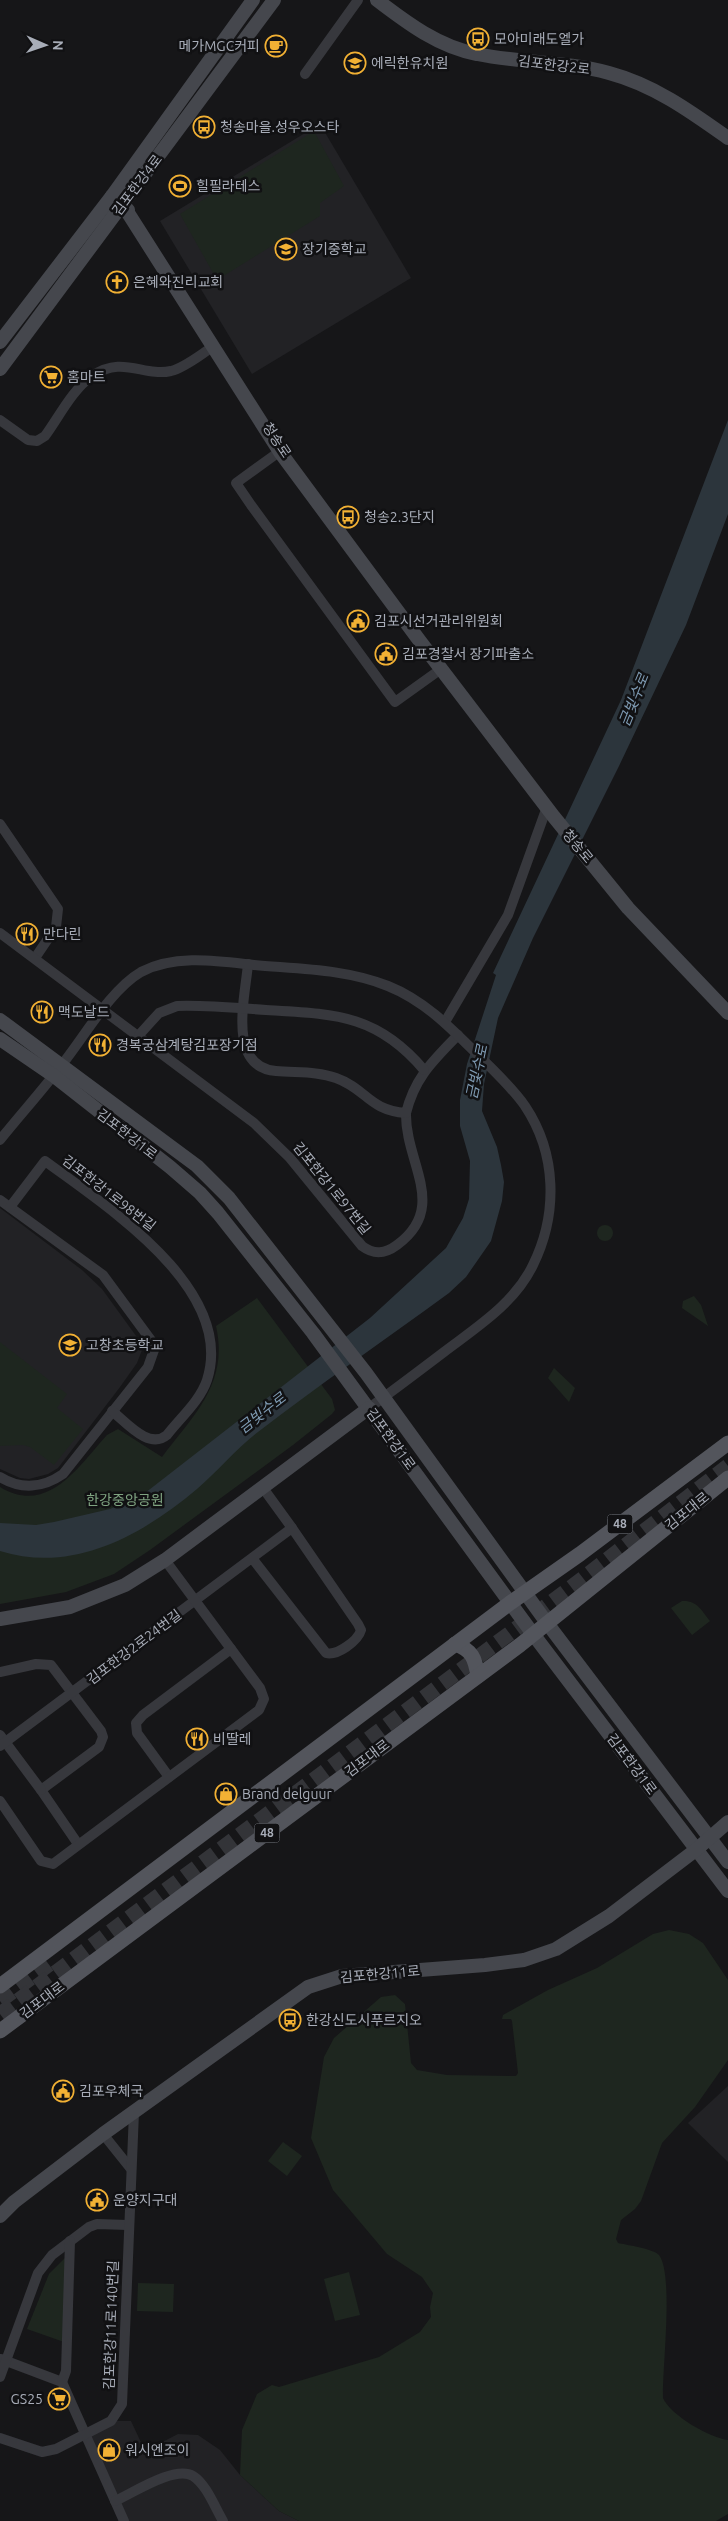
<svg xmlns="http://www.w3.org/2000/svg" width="728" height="2521" font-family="Ubuntu,'Noto Sans KR',sans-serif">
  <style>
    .built { fill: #222225 }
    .green { fill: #1e261f }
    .water { fill: #2c353c }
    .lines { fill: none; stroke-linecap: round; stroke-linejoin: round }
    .primary-tunnel { stroke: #333438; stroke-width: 15; stroke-dasharray: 15 8; stroke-linecap: butt }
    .street { stroke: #37383d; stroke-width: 10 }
    .secondary { stroke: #45474d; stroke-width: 14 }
    .primary { stroke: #53555c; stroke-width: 15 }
    .labels { text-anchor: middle; stroke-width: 5; stroke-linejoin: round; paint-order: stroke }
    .shield { fill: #111113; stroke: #7b7e86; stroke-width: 1 }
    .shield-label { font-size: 12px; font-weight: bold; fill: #a8adb8 }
    .poi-label { font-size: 14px; fill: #a8adb8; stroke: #111113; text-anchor: start }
    .street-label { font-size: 14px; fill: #a8adb8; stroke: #111113 }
    .park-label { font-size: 14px; fill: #7fa381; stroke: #111113 }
    .water-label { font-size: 15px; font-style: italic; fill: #7f9bb3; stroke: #111113 }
  </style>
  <rect width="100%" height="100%" fill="#161618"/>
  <g class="built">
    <polygon points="320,124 411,278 252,374 160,221"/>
    <polygon points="0,1208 82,1270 102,1289 139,1340 142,1350 137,1363 120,1387 58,1468 48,1474 29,1479 20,1478 0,1469"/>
    <polygon points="728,2086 728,2162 688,2123"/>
    <polygon points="111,2421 131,2421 145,2451 178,2434 198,2435 220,2450 240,2475 279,2511 299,2521 124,2521 84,2435"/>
  </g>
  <g class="green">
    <polygon points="314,131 344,186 320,203 320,216 217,280 180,214"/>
    <circle cx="605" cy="1233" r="8"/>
    <polygon points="694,1296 701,1305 708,1326 682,1308 683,1301"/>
    <path d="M257 1298 332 1399 335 1410 332 1414 293 1445 150 1550 114 1574 66 1592 0 1604V1487C48 1516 78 1467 107 1435L118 1429 162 1457C194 1415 229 1383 216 1326Z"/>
    <polygon points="0,1342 67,1394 57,1408 83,1429 54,1465 30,1447 23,1445 0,1446"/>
    <polygon points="554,1368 575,1388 569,1402 548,1378"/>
    <path d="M682 1601C697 1600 702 1611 710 1621L692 1635 671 1608Z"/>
    <path d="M669 1930 689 1934 703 1943 728 1980V2060L695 2107 662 2143 641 2201 635 2209 621 2220 616 2239 618 2243C627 2245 654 2249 659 2255 674 2275 662 2369 663 2398 670 2415 710 2438 728 2440V2514L716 2521H299L279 2511 240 2475 242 2430 257 2394 272 2385 279 2387 379 2357 420 2332 431 2317 430 2307 433 2293 422 2277 387 2254 333 2190 311 2138 324 2057 334 2038 381 1997 395 1995 405 2004 411 2063 417 2070 447 2075 516 2076 518 2073 512 2021 511 2019H502L503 2015 548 1990 597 1968 653 1934Z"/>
    <polygon points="283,2142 302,2156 287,2176 268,2161"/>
    <polygon points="66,2257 64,2342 27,2329 49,2274"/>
    <polygon points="349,2272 360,2315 335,2321 324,2279"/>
    <polygon points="138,2283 174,2284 173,2312 137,2311"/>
  </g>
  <path class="water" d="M728 420V514L686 625 619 766 533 938 498 1018 484 1084 482 1111 497 1147 501 1165 504 1182 502 1201 491 1241 466 1277 449 1293C385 1340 320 1384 258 1432 236 1449 218 1471 197 1489 142 1535 74 1574 0 1551V1523L36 1525 54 1522 110 1509 145 1493 370 1318 446 1248 463 1218 469 1199 470 1161 460 1126V1100L467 1064 496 975 493 973 621 700Z"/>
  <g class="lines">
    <g class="primary-tunnel">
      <polyline points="0,2001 55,1960"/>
      <polyline points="0,2014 569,1589 728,1466"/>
    </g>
    <g class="street">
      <polyline points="305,74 358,0"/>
      <path d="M0 420 28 440 37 441 45 436C59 417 72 390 92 376 123 355 143 377 171 371 186 367 201 354 214 346"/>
      <polyline points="283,449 236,483 251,505 395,702 441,669"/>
      <polyline points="0,824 58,909 56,927 35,958"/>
      <path d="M0 933 254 1123 290 1158 362 1246C374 1255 385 1254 397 1245 449 1207 405 1163 406 1113"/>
      <path d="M248 964C245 998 227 1067 276 1071 296 1073 317 1071 336 1078 367 1089 368 1110 406 1113 415 1077 433 1061 458 1035"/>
      <polyline points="445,1022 508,915 547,807"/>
      <path d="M139 1035 159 1013 177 1006C207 1005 237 1008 266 1010 334 1014 377 1014 424 1070"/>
      <path d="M0 1140C20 1115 41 1092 60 1067 83 1039 110 990 141 972 175 954 218 961 254 965 299 969 346 969 388 986 423 1000 449 1026 475 1052 492 1069 511 1086 525 1106 557 1154 558 1214 533 1265 515 1303 477 1327 444 1352 419 1371 394 1390 369 1408"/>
      <path d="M0 1200 103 1275 153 1343 154 1350 148 1367 63 1474C43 1488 21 1490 0 1477"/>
      <path d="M10 1207 45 1161C107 1207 236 1289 207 1380 200 1401 180 1418 167 1435 149 1450 127 1423 112 1411"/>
      <polyline points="263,1488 292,1528"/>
      <polyline points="0,1672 36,1664 51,1665 101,1731 103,1737 99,1747 41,1790 78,1844"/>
      <polyline points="0,1735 41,1790"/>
      <path d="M0 1746 292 1528 358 1624 361 1630C358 1641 337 1656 326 1653L252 1558"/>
      <polyline points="169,1777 137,1733 136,1723 143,1715 231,1649"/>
      <polyline points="0,1801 41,1861 53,1864 259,1710 264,1699 260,1688 165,1560"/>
      <polyline points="103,2134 131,2169"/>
      <polyline points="1,2359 62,2382 124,2521"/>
      <polyline points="0,2377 38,2273 52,2255 89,2227 97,2224 128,2225"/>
      <polyline points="62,2382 66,2371 70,2241"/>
      <polyline points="0,2438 42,2452 56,2449 111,2421 122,2404 134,2112"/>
      <path d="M115 2501C133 2493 175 2465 193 2476 207 2485 215 2508 223 2521"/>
    </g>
    <g class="secondary">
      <path d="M377 0C407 23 439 47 477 54 520 63 565 61 609 73 654 85 690 111 728 138"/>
      <polyline points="112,196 128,210"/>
      <polyline points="123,205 280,452 419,640 554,817 628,908 728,1013"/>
      <polyline points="0,342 112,196 253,0"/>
      <polyline points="0,369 274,0"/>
      <polyline points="0,1020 197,1166 229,1198 366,1373 547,1623 728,1862"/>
      <polyline points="0,1039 54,1076 170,1167 200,1193 218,1213 313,1333 533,1634 728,1891"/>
      <polyline points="0,1619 70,1607 125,1585 165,1560 369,1408"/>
      <polyline points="0,2216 14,2202 103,2134 308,1987 342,1976 485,1965 524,1960 556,1949 609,1916 697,1849 728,1822"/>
    </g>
    <g class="primary">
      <path d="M455 1644C472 1650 475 1658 478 1676"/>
      <polyline points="0,1986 510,1603 580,1554 728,1443"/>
      <polyline points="0,2031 520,1645 728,1478"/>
    </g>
  </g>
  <defs>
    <g id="bus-ring" transform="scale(1.125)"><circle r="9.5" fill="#111113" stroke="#f2b134" stroke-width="1.5"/><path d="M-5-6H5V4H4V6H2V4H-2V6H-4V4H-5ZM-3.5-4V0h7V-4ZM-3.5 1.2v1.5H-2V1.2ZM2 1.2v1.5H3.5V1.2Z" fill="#f2b134"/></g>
    <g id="cafe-ring" transform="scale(1.125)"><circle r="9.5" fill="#111113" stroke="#f2b134" stroke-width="1.5"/><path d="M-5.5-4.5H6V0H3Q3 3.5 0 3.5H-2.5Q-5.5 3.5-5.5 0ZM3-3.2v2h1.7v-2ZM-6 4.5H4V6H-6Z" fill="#f2b134"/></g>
    <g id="school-ring" transform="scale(1.125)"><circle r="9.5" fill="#111113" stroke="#f2b134" stroke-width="1.5"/><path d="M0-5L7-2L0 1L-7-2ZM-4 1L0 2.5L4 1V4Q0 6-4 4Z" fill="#f2b134"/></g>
    <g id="stadium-ring" transform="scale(1.125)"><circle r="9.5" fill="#111113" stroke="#f2b134" stroke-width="1.5"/><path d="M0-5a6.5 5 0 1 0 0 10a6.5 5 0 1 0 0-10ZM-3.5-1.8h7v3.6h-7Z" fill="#f2b134"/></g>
    <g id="church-ring" transform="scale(1.125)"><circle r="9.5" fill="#111113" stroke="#f2b134" stroke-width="1.5"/><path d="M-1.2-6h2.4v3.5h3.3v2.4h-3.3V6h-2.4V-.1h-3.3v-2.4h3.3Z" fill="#f2b134"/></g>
    <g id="supermarket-ring" transform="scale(1.125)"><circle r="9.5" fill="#111113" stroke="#f2b134" stroke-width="1.5"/><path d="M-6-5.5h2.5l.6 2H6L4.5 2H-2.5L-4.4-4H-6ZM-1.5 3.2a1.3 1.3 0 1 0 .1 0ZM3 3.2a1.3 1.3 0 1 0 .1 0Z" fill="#f2b134"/></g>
    <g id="civic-ring" transform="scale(1.125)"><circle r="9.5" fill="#111113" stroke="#f2b134" stroke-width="1.5"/><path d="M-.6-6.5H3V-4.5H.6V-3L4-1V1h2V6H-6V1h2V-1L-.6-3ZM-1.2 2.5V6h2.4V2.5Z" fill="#f2b134"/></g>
    <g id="restaurant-ring" transform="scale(1.125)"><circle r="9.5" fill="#111113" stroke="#f2b134" stroke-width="1.5"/><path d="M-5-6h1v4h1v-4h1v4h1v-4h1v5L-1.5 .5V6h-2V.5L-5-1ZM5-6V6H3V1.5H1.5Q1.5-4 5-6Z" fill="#f2b134"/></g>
    <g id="shop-ring" transform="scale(1.125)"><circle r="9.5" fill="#111113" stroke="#f2b134" stroke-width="1.5"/><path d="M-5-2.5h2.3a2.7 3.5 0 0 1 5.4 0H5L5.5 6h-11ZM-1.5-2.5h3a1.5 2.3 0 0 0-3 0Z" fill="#f2b134"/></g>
  </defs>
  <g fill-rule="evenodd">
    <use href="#bus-ring" x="478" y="39"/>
    <use href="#cafe-ring" x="276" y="46"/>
    <use href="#school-ring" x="355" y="63"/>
    <use href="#bus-ring" x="204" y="127"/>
    <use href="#stadium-ring" x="180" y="186"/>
    <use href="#school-ring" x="286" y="249"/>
    <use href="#church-ring" x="117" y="282"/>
    <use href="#supermarket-ring" x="51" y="377"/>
    <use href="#bus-ring" x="348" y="517"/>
    <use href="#civic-ring" x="358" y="621"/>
    <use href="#civic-ring" x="386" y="654"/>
    <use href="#restaurant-ring" x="27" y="934"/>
    <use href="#restaurant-ring" x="42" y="1012"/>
    <use href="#restaurant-ring" x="100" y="1045"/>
    <use href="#school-ring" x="70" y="1345"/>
    <use href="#restaurant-ring" x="197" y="1739"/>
    <use href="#shop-ring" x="226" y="1794"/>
    <use href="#bus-ring" x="290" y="2020"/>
    <use href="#civic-ring" x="63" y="2091"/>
    <use href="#civic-ring" x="97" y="2200"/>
    <use href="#supermarket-ring" x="59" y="2399"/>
    <use href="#shop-ring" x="109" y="2450"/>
  </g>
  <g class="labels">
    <g class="shield">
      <rect x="607.5" y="1514.5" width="25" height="19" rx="4"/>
      <rect x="254.5" y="1823.5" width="25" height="19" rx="4"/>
    </g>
    <g class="shield-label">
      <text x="620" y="1528">48</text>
      <text x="267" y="1837">48</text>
    </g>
    <g class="poi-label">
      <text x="494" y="44">모아미래도엘가</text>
      <text x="260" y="51" text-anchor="end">메가MGC커피</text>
      <text x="371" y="68">에릭한유치원</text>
      <text x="220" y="132">청송마을.성우오스타</text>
      <text x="196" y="191">힐필라테스</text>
      <text x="302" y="254">장기중학교</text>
      <text x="133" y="287">은혜와진리교회</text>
      <text x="67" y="382">홈마트</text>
      <text x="364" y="522">청송2.3단지</text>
      <text x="374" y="626">김포시선거관리위원회</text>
      <text x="402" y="659">김포경찰서 장기파출소</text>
      <text x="43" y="939">만다린</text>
      <text x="58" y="1017">맥도날드</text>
      <text x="116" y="1050">경복궁삼계탕김포장기점</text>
      <text x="86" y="1350">고창초등학교</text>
      <text x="213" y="1744">비딸레</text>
      <text x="242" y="1799">Brand delguur</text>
      <text x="306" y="2025">한강신도시푸르지오</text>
      <text x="79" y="2096">김포우체국</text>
      <text x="113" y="2205">운양지구대</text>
      <text x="43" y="2404" text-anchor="end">GS25</text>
      <text x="125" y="2455">워시엔조이</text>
    </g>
    <g class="street-label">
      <text transform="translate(554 65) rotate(7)" y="5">김포한강2로</text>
      <text transform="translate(137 185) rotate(-53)" y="5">김포한강4로</text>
      <text transform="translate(277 440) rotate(56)" y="5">청송로</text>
      <text transform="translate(578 846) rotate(50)" y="5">청송로</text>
      <text transform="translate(127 1134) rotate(38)" y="5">김포한강1로</text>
      <text transform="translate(332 1188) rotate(51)" y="5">김포한강1로97번길</text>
      <text transform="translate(109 1193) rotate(38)" y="5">김포한강1로98번길</text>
      <text transform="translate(391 1439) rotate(54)" y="5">김포한강1로</text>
      <text transform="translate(687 1511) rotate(-39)" y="5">김포대로</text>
      <text transform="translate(134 1647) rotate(-37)" y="5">김포한강2로24번길</text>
      <text transform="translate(367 1758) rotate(-37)" y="5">김포대로</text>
      <text transform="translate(632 1764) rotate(53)" y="5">김포한강1로</text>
      <text transform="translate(380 1974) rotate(-5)" y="5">김포한강11로</text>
      <text transform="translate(42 2000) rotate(-37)" y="5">김포대로</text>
      <text transform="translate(111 2325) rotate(-88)" y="5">김포한강11로140번길</text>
    </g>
    <g class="park-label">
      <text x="125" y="1505">한강중앙공원</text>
    </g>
    <g class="water-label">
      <text transform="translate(634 700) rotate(-68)" y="5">금빛수로</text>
      <text transform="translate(477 1072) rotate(-78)" y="5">금빛수로</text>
      <text transform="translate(262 1413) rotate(-38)" y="5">금빛수로</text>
    </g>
  </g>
  <g transform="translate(45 45) rotate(92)" stroke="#111113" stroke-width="4" paint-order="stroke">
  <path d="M0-4L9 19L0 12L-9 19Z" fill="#a8adb8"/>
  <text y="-8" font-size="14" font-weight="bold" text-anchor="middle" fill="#a8adb8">N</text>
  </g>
</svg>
